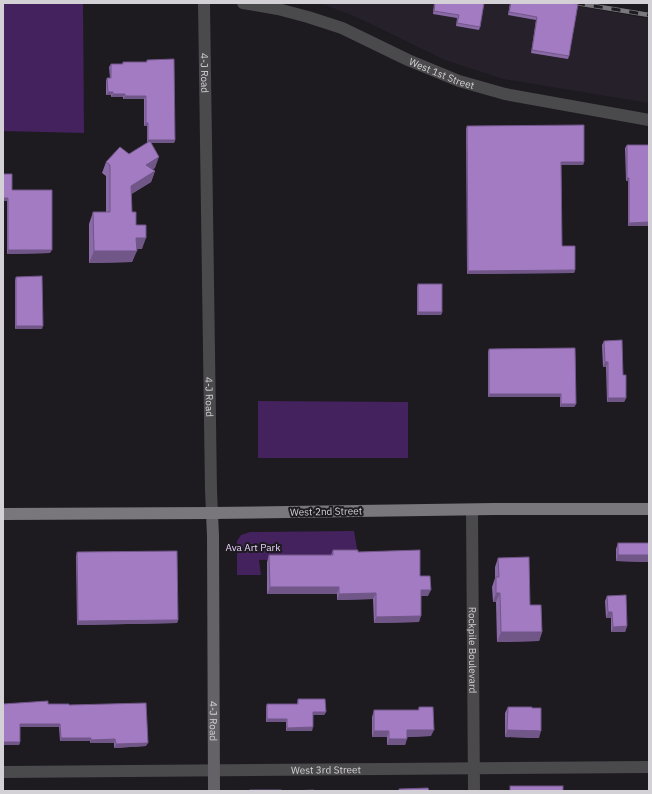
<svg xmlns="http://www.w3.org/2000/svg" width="652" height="794" font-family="'IBM Plex Sans',sans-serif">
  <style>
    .built { fill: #26202b }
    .green { fill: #44225d }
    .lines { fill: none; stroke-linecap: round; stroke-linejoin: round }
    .minor { stroke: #4a494c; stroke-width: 12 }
    .tertiary { stroke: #4a494c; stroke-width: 12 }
    .secondary { stroke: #656267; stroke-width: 12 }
    .primary { stroke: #79767c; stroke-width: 12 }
    .rail-casing { stroke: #7b787d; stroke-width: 4.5 }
    .rail { stroke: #1d1a20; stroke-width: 3; stroke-dasharray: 9; stroke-linecap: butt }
    .wall { fill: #8b6aa8 }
    .shaded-wall { fill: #715688 }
    .building { fill: #a27bc3; stroke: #715688 }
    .labels { text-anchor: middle; stroke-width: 4; stroke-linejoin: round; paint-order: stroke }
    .street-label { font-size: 10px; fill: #d3d1d5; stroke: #1d1a20 }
    .park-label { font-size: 10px; fill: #e6d2fa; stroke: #1d1a20 }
  </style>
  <rect width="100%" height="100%" fill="#1d1a20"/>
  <polygon class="built" points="320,3 560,3 649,19 649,103 503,79 445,60 356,17"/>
  <g class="green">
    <polygon points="3,3 83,3 84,133 3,131"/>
    <polygon points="258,401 408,402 408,458 258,458"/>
    <polygon points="354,531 358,555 325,555 325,559 259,560 261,575 237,575 237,541 241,535 250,532"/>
  </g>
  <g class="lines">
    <g class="minor">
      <path id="s1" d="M204 3 211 490 212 513"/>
      <path id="s2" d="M472 510 474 791"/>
      <path id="s3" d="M3 772 649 767"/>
    </g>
    <path class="tertiary" id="s4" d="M243 3 278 9 308 17 342 28 408 60 459 81 505 94 649 120"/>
    <path class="secondary" id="s5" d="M212 513 213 536 214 791"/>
    <polyline class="primary" points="3,514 212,513 494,509 649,509"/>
    <g class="rail-casing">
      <polyline id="rail" points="576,3 649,15"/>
    </g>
    <use href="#rail" class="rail"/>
  </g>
  <g class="wall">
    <polygon points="434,3 484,3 480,27 479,30 456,26 457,18 433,14"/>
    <polygon points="510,3 570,3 569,56 568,59 531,53 536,20 508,15"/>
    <polygon points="147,60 175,140 174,143 151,143 155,168 152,169 155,171 151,182 131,194 132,212 136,225 142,249 137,249 132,262 89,263 89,224 93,212 106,212 106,176 102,173 106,162 129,154 147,143 147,126 144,126 144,99 123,99 123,97 111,97 111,95 106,95 106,81 107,78 110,78 109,67 111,64 122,64 123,62 146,62"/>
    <polygon points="467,126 584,162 583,165 561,165 562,246 575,270 574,273 467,274 466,129"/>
    <polygon points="627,145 649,145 649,226 628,226 628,181 626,181 625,148"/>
    <polygon points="3,174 12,190 50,253 7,254 7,201 3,201"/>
    <polygon points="16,277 42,329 15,329 15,280"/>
    <polygon points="418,284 442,312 441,315 417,315 417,287"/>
    <polygon points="604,341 623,375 626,398 624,402 607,402 606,367 603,367 602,345"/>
    <polygon points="575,348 576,404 574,407 560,407 560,397 488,397 488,352 489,349"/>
    <polygon points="618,543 649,543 649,562 616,561 616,549"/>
    <polygon points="333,550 358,552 420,576 428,596 421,596 419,622 374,623 373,599 337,600 337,594 267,594 267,562 269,555 331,555"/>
    <polygon points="77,552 178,620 177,623 77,625 76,556"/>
    <polygon points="498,558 530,605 542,632 539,641 497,642 496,602 493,602 492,587 495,578 495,567"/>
    <polygon points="607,596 627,626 625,632 611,632 611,618 606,618 605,601"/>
    <polygon points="298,699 326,712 324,715 313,715 312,731 286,731 286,722 266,722 266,707 267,704 297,704"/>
    <polygon points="3,704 69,705 146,746 114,748 114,743 90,743 90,741 60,741 59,727 20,727 20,742 19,745"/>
    <polygon points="419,707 431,736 407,737 405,745 387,745 387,737 372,737 372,717 374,710 418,710"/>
    <polygon points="508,707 539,738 505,737 505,713"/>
  </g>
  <g class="shaded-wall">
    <polygon points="108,92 113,92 111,95 106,95"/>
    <polygon points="113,94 125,94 123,97 111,97"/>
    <polygon points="125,96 146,96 144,99 123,99"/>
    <polygon points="146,123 148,123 147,126 144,126"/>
    <polygon points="148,140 175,140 174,143 147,143"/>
    <polygon points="159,157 155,168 142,176 146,165"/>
    <polygon points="561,162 584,162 583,165 560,165"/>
    <polygon points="155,171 151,182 127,197 131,186"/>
    <polygon points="627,178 629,178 628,181 626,181"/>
    <polygon points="3,198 8,198 7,201 3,201"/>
    <polygon points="649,222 649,226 628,226 629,223"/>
    <polygon points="136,238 146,238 142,249 132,249"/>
    <polygon points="8,250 52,250 50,253 7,254"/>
    <polygon points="94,251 137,251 132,262 89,263"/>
    <polygon points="575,270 574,273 467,274 468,271"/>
    <polygon points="418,312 442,312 441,315 417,315"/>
    <polygon points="16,326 43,326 42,329 15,329"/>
    <polygon points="605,362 608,362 606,367 603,367"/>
    <polygon points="489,394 561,394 560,397 488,397"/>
    <polygon points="608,398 626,398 624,402 607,402"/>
    <polygon points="561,404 576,404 574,407 560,407"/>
    <polygon points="618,555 649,555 649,562 616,561"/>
    <polygon points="270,587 339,587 337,594 267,594"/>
    <polygon points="421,590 431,590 428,596 418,596"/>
    <polygon points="376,593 373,599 337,600 339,594"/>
    <polygon points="496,593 500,593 496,602 493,602"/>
    <polygon points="608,612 612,612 611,618 606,618"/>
    <polygon points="421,616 419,622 374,623 376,617"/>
    <polygon points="178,620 177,623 77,625 78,621"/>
    <polygon points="627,626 625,632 611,632 613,627"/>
    <polygon points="501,632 542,632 539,641 497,642"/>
    <polygon points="313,712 326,712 324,715 311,715"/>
    <polygon points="267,719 287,719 286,722 266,722"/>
    <polygon points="20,724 60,724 59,727 18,727"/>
    <polygon points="313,727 312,731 286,731 287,728"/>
    <polygon points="407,730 434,730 431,736 405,737"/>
    <polygon points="507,730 541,731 539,738 505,737"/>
    <polygon points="374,731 389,731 387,737 372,737"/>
    <polygon points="61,738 91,738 90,741 60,741"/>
    <polygon points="115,739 114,743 90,743 91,740"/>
    <polygon points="389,739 407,739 405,745 387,745"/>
    <polygon points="3,742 20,742 19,745 3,745"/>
    <polygon points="148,743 146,746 114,748 116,744"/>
  </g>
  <g class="building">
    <polygon points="435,3 484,3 480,27 457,23 459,15 434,11"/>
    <polygon points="511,3 570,3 578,4 569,56 532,50 537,17 509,12"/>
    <polygon points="174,59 175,140 148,140 148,123 146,123 146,96 125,96 125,94 113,94 113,92 108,92 107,78 111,78 111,64 123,64 123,62 147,62 147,60"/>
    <polygon points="584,125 584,162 561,162 562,246 575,246 575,270 468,271 467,126"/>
    <polygon points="150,141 159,157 146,165 155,171 131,186 132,212 136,212 136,225 146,225 146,238 136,238 137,251 94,251 93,212 110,212 110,165 106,162 120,147 129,154"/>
    <polygon points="627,145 649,145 649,222 629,223 629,178 627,178"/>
    <polygon points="3,174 12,174 12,190 52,190 52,250 8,250 8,198 3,198"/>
    <polygon points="42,276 43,326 16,326 16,277"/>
    <rect x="418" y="284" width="24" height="28"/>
    <polygon points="622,340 623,375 626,375 626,398 608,398 608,362 605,362 604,341"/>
    <polygon points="575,348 576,404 561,404 561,394 489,394 489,349"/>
    <rect x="618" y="543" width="31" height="12"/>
    <polygon points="333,550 358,550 358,552 420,550 420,576 430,576 431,590 421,590 421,616 376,617 376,593 339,594 339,587 270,587 269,555 333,555"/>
    <polygon points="177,551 178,620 78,621 77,552"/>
    <polygon points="529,557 530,605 541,605 542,632 501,632 500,593 496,593 496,577 499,577 498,558"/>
    <polygon points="626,595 627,626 613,627 612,612 608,612 607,596"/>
    <polygon points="298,699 325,699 326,712 313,712 313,727 287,728 287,719 267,719 267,704 298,704"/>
    <polygon points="48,701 48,704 69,704 69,705 146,703 148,743 116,744 115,739 91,740 91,738 61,738 60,724 20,724 20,742 3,742 3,704"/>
    <polygon points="419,707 433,707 434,730 407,730 407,739 389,739 389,731 374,731 374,710 419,710"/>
    <polygon points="508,707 532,707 532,708 541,708 541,731 507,730"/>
    <rect x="510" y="786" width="53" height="5"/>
    <polygon points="428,788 429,791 399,791 399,789"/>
    <rect x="250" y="790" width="31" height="1"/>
    <polygon points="314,790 314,791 289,791"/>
  </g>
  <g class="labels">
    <g class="street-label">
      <text dy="4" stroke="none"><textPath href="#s1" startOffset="70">4-J Road</textPath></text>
      <text dy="4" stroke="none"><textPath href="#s4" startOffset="212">West 1st Street</textPath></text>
      <text dy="4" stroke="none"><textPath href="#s1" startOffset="394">4-J Road</textPath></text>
      <text transform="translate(326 511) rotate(-1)" y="4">West 2nd Street</text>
      <text dy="4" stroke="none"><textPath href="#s2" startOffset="140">Rockpile Boulevard</textPath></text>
      <text dy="4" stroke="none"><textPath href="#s5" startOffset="208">4-J Road</textPath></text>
      <text dy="4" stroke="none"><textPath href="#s3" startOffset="323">West 3rd Street</textPath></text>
    </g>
    <g class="park-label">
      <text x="253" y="551">Ava Art Park</text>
    </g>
  </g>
  <rect width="652" height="794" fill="none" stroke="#d3d1d5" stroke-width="8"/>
</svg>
